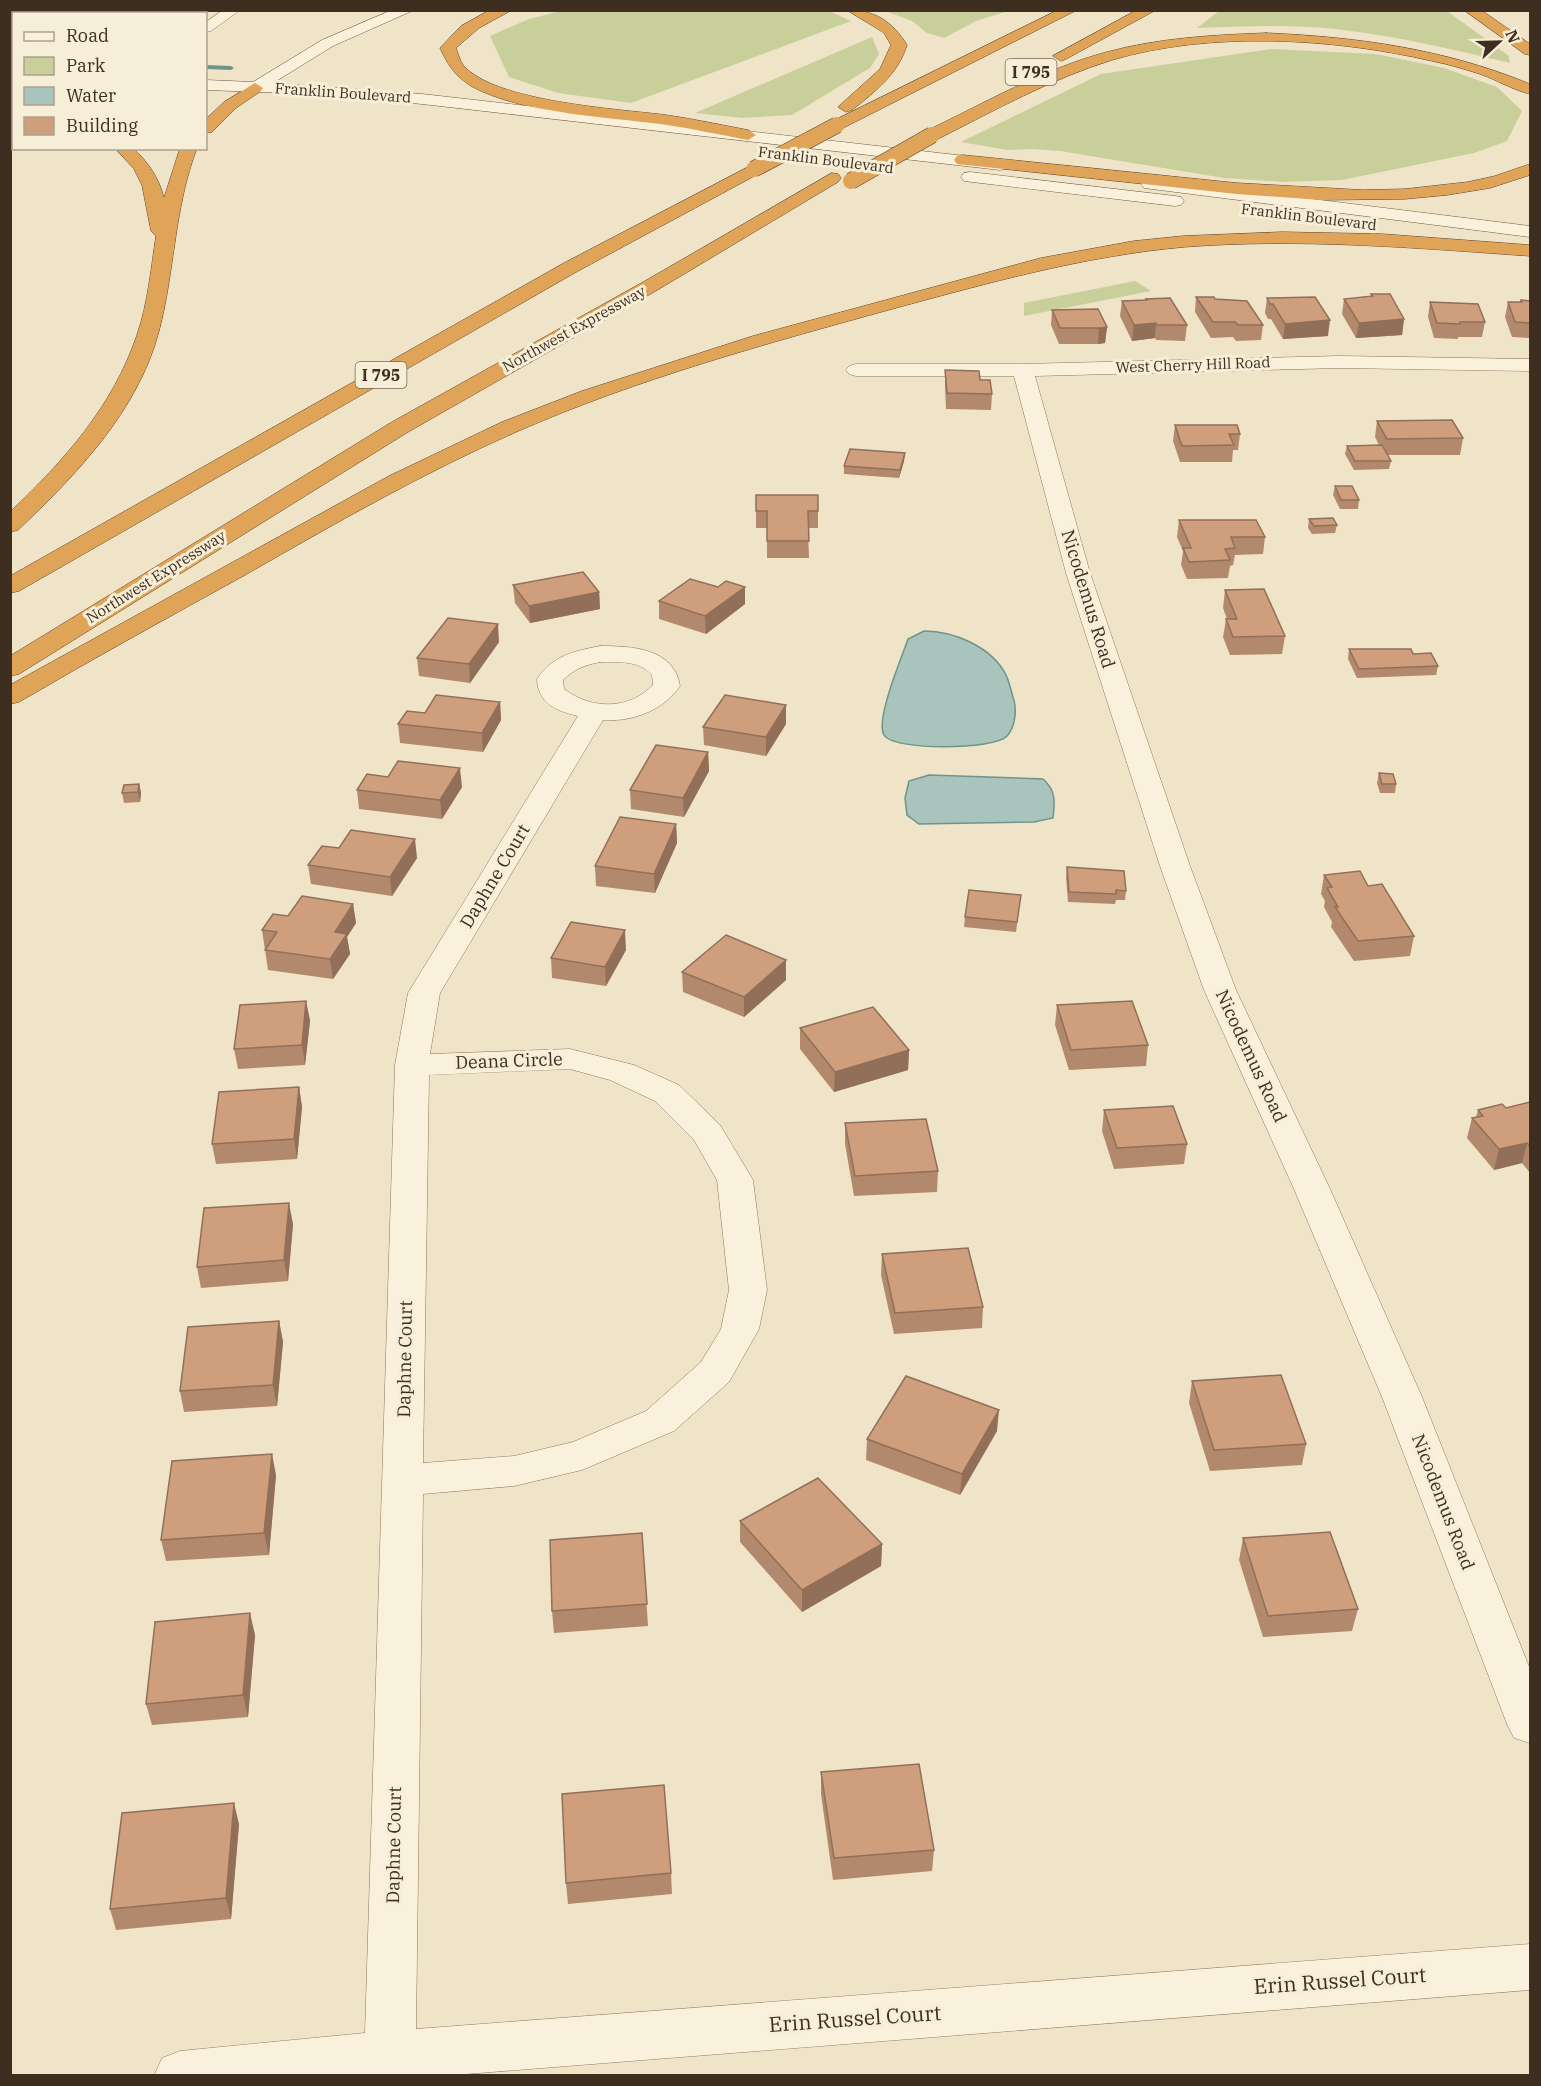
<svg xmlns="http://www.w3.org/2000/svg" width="1541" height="2086" font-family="'IBM Plex Serif',serif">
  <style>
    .green { fill: #c9cf9b }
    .water { fill: #a9c4bc; stroke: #6f938a; stroke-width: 1.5 }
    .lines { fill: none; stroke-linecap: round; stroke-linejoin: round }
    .stream { fill: #6f938a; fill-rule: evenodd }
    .minor-casing { stroke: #8d765c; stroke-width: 1 }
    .secondary-casing { stroke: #6f573f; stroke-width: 1 }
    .motorway-casing { stroke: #5b4430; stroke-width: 1 }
    .minor { fill: #faf1dc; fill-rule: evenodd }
    .secondary { fill: #faf1dc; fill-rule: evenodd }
    .motorway { fill: #e0a458; fill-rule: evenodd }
    .motorway-bridge-casing { stroke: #5b4430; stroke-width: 17; stroke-linecap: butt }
    .motorway-bridge { stroke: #e0a458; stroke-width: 16 }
    .wall { fill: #b2896c }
    .shaded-wall { fill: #916f58 }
    .building { fill: #cf9f7d; stroke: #916f58; stroke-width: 1.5 }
    .labels { text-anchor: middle; stroke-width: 6; stroke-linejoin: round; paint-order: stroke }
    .far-street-label { font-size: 15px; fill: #3d2e20; stroke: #f7eed8 }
    .shield { fill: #f7eed8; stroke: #756857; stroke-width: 1.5 }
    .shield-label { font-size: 16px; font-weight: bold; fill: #3d2e20 }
    .street-label { font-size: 18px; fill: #3d2e20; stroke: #f7eed8 }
    .near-street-label { font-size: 21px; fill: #3d2e20; stroke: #f7eed8 }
  </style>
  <rect width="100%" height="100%" fill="#f0e4c8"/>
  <g class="green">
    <polygon points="827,10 851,21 631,103 558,93 509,77 490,36 529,19 561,11"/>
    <polygon points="917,11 919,12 1008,11 976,21 944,38 927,33 912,21 885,11"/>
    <path d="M1219 11H1447L1509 56 1510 63C1455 50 1400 37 1344 30 1295 24 1246 26 1197 28Z"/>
    <polygon points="872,37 879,54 870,68 792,115 742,118 695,113"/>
    <polygon points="1271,49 1376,54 1444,68 1497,87 1522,111 1507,141 1474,153 1342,180 1284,182 1224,178 1060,151 1033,149 1007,150 961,142 1101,74"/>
    <polygon points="1135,281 1151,291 1024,316 1024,303"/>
  </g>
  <g class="water">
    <path d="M924 631C954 631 992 647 1006 675 1009 681 1011 690 1013 697 1017 708 1016 726 1007 736 995 750 893 751 884 735 875 720 902 657 908 639Z"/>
    <path d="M929 775 1043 779C1056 790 1055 802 1053 818L1034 822 919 824 907 815 905 798 909 781Z"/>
  </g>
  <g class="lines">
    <g class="stream">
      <rect x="10" y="56" width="4" height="4"/>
      <polygon points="206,65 231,66 234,68 231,70 206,69"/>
    </g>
    <g class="minor-casing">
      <g id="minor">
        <polygon points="24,10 40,10 38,14 22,14"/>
        <polygon points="223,10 240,10 211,31 206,32 206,22"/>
        <rect x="10" y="43" width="4" height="10"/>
        <polygon points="1340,356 1530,359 1530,371 1340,368 1035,376 1090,573 1190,866 1236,990 1330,1189 1422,1397 1530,1669 1530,1743 1514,1738 1507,1724 1382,1397 1294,1189 1204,990 1160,866 1066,573 1014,376 856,376 849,374 846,370 849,366 856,364 1023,364"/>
        <path d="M600 646C632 646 674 648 680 686 663 711 632 722 603 720L440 993 430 1054 570 1049 634 1065 679 1085 720 1125 753 1180 767 1290 759 1329 729 1382 674 1431 582 1470 514 1486 423 1494 416 2029 1530 1944V1990L441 2076H154L162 2058 180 2051 365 2033 395 1065 408 993 578 716C556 711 538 703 537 679 552 656 574 651 600 646ZM600 662C618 662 639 660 652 675L653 685C629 710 592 710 564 689L563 680C574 669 585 665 600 662ZM570 1069 610 1080 655 1101 694 1140 717 1180 729 1290 721 1329 701 1362 646 1411 573 1442 514 1456 423 1463 429 1075Z"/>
      </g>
    </g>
    <g class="secondary-casing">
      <g id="secondary">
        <polygon points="392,10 414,10 333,46 273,83 422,94 1000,160 1006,161 1009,165 1006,169 1000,170 422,104 314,94 206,90 206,80 253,82 322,40"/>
        <rect x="10" y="72" width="4" height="10"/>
        <polygon points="970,172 1175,196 1181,197 1184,201 1181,205 1175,206 964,181 961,177 964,173"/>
        <polygon points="1150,179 1530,226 1530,237 1144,188 1141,184 1144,180"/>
      </g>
    </g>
    <g class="motorway-casing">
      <g id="motorway">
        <path d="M490 10H512L479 28 456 48C458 53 460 61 463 65 494 102 619 109 666 115 694 119 721 125 748 130L756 135 748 140C721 135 694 129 667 125 610 117 522 114 471 86 455 76 448 65 440 48L461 26Z"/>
        <path d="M847 10C875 10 892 21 907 45 898 74 875 92 852 110L846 112 838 107 880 69 891 45 884 33Z"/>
        <polygon points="1058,10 1077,10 843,128 831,128 829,125 831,122"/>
        <polygon points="1137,10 1156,10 1066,59 1061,61 1053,56"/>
        <polygon points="1464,10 1481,10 1530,44 1530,55 1525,54"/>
        <path d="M1266 33C1358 37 1445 49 1530 84V94C1513 90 1497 80 1480 74 1464 69 1448 64 1432 61 1333 38 1210 31 1112 60 1051 79 995 110 938 139L932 140 924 135 926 131C985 103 1043 69 1107 52 1159 38 1212 35 1266 33Z"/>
        <polygon points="255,83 263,88 261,91 236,108 212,132 206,133 206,119 224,102"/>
        <polygon points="10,98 14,99 14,109 10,108"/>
        <path d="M115 148H133C148 162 159 178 164 198L180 148H197C174 208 175 270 159 331 138 411 76 475 18 530L10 532V512C64 461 113 406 137 335 148 303 151 268 156 236L151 231 142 185 134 169Z"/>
        <polygon points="963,155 1237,183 1363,190 1405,189 1468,182 1495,176 1530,164 1530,175 1490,188 1447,195 1405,199 1321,200 1237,194 957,164 954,160 957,156"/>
        <polygon points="754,164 760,165 763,169 760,173 578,271 19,591 10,593 10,576 564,263"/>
        <polygon points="832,173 838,174 841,178 838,182 659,289 408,432 19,674 10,676 10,656 392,422 645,281"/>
        <path d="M1282 232 1382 234 1530 245V256C1415 248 1300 238 1184 247 1084 256 988 283 892 309 765 344 637 379 516 432 423 473 334 524 245 575 169 617 94 658 19 702L10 704V685L389 476 502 422 582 391 753 336 1041 258 1134 241 1183 236Z"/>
      </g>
    </g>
    <use href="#minor" class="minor"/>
    <use href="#secondary" class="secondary"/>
    <use href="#motorway" class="motorway"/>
    <g class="motorway-bridge-casing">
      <g id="motorway-bridge">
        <polyline points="754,169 837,125"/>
        <polyline points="851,181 932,135"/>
      </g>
    </g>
    <use href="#motorway-bridge" class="motorway-bridge"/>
  </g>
  <g class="wall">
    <polygon points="1371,294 1404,319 1402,335 1356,338 1342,314 1344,299 1371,297"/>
    <polygon points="1196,297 1215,299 1263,325 1261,340 1236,341 1233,337 1211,338 1195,312"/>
    <polygon points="1267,298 1328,336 1283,339 1271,319 1268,319 1265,313"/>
    <polygon points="1146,299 1187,325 1185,341 1156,340 1155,338 1132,341 1120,316 1122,301 1146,300"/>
    <polygon points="1521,300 1530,301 1530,338 1512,337 1505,317 1508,302 1520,302"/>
    <polygon points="1430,302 1485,322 1482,337 1458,337 1458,339 1434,338 1428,317"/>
    <polygon points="1052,310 1107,327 1105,343 1098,344 1059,344 1051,325"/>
    <polygon points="945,370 992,394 991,410 946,409 945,386"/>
    <polygon points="1377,421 1463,438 1460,455 1388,455 1391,461 1389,469 1354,470 1345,454 1347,446 1379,445 1375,437"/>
    <polygon points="1175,425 1240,434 1238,450 1233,450 1232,462 1180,462 1173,441"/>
    <polygon points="905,453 904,461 899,478 844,474 844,466"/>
    <polygon points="1335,486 1359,500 1358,509 1340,509 1333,495"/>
    <polygon points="756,495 818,511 818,528 808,528 809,558 767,558 767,528 756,528"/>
    <polygon points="1309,519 1337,525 1335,533 1312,534 1308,528"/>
    <polygon points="1179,520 1265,537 1263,554 1235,555 1233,565 1230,566 1228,578 1187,579 1181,565 1183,551 1177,537"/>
    <polygon points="513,585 599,592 600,609 530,623 515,603"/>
    <polygon points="1225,590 1285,636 1282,654 1230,655 1223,637 1226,619 1227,619 1223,608"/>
    <polygon points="659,601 745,604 706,634 659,619"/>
    <polygon points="499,642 470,683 419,676 417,658"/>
    <polygon points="1349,649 1413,654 1438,666 1436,675 1357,678 1348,659"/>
    <polygon points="500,702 501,720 483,752 400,743 398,724 425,713"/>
    <polygon points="786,705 786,724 766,756 704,745 703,727"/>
    <polygon points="708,752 709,771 684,817 631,809 630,790"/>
    <polygon points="1379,773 1396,784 1395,793 1380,793 1377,783"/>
    <polygon points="139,784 141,793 140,802 124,803 122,793"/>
    <polygon points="462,787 442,819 359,809 357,790"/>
    <polygon points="676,824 677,843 655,893 596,886 595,866"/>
    <polygon points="417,858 392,896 311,884 308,865"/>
    <polygon points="1067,867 1126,891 1125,900 1116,900 1115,904 1068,902 1066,877"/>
    <polygon points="1324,875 1368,886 1414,936 1410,956 1354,961 1331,927 1332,922 1324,907 1325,901 1321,894"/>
    <polygon points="1021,895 1016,932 964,927 965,917"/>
    <polygon points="353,904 356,923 347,937 350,954 333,979 268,970 262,930 288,916"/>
    <polygon points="626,950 606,986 552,978 551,958"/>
    <polygon points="682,972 786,980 744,1017 683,992"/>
    <polygon points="306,1001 310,1021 305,1065 238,1069 234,1049"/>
    <polygon points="1057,1005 1148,1045 1146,1066 1069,1070 1055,1025"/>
    <polygon points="800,1028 909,1050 908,1070 834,1092 800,1049"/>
    <polygon points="299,1087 302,1107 297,1159 216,1164 212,1144"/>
    <polygon points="1530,1102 1530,1173 1522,1163 1494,1170 1467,1138 1472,1118 1476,1117 1478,1110 1506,1108"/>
    <polygon points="1104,1110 1187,1144 1184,1164 1114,1169 1102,1131"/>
    <polygon points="845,1123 938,1171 937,1192 854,1196 845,1144"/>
    <polygon points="293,1224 288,1281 201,1288 197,1267"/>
    <polygon points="882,1254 983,1307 982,1328 894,1334 881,1275"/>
    <polygon points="279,1321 283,1342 277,1406 184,1412 180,1391"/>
    <polygon points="1192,1381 1306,1444 1302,1465 1210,1471 1189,1403"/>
    <polygon points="997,1431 960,1495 866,1460 867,1439"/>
    <polygon points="276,1475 269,1555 166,1561 161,1540"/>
    <polygon points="740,1521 882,1544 881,1566 802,1612 740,1542"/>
    <polygon points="642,1533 648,1626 554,1633 552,1611"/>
    <polygon points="1243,1538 1358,1609 1352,1631 1263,1637 1239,1560"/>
    <polygon points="255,1635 248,1717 152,1725 146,1704"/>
    <polygon points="821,1772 934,1850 932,1871 833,1880 821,1794"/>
    <polygon points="239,1824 231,1919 116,1930 110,1909"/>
    <polygon points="671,1873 672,1894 568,1904 566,1883"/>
  </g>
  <g class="shaded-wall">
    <polygon points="1404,319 1402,335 1356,338 1359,323"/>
    <polygon points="1330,320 1328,336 1283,339 1285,324"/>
    <polygon points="1156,323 1155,338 1132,341 1134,325"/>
    <polygon points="1107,327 1105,343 1098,344 1099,328"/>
    <polygon points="905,453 904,461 899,478 900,470"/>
    <polygon points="745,587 745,604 706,634 705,616"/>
    <polygon points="599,592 600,609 530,623 529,606"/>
    <polygon points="498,624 499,642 470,683 469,664"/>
    <polygon points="500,702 501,720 483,752 482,733"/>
    <polygon points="786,705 786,724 766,756 766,737"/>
    <polygon points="708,752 709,771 684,817 683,798"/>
    <polygon points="460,768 462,787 442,819 440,800"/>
    <polygon points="139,784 141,793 140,802 138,792"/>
    <polygon points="676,824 677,843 655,893 654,874"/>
    <polygon points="415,839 417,858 392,896 390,877"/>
    <polygon points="353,904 356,923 347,937 350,954 333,979 330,959 335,932"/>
    <polygon points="625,930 626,950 606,986 605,967"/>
    <polygon points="786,960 786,980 744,1017 744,997"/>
    <polygon points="306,1001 310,1021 305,1065 302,1045"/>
    <polygon points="909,1050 908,1070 834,1092 835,1072"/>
    <polygon points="299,1087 302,1107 297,1159 294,1139"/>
    <polygon points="1527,1143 1522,1163 1494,1170 1499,1149"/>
    <polygon points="289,1203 293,1224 288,1281 284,1260"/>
    <polygon points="279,1321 283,1342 277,1406 273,1385"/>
    <polygon points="999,1410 997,1431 960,1495 962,1474"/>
    <polygon points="272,1454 276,1475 269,1555 264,1533"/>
    <polygon points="882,1544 881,1566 802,1612 802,1590"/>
    <polygon points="250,1613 255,1635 248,1717 243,1695"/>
    <polygon points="234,1803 239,1824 231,1919 226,1898"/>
  </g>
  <g class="building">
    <polygon points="1371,294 1390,294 1404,319 1359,323 1344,299 1373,296"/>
    <polygon points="1196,297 1214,297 1215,299 1247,301 1263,325 1238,325 1235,322 1213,322"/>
    <polygon points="1315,297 1330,320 1285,324 1273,304 1270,304 1267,298"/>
    <polygon points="1170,298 1187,325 1157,325 1156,323 1134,325 1122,301 1147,300 1146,299"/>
    <polygon points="1521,300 1530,301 1530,323 1515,322 1508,302 1522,302"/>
    <polygon points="1430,302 1478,304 1485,322 1460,322 1460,324 1437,323"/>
    <polygon points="1098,309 1107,327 1099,328 1060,328 1052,310"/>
    <polygon points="945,370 979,371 980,380 990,380 992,394 947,393"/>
    <polygon points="1452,420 1463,438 1387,439 1377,421"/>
    <polygon points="1175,425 1237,425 1240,434 1229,434 1234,445 1182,446"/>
    <polygon points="1382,445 1391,461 1355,461 1347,446"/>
    <polygon points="850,449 905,453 900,470 844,466"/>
    <polygon points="1335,486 1352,486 1359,500 1341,500"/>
    <polygon points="756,495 818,495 818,511 808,511 809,541 767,541 767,511 756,511"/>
    <polygon points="1333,518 1337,525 1314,526 1309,519"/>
    <polygon points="1179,520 1256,520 1265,537 1231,537 1235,548 1225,549 1230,560 1189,562 1183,548 1191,548"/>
    <polygon points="583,572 599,592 529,606 513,585"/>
    <polygon points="690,579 718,587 726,581 745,587 705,616 659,601"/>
    <polygon points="1264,589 1285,636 1233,637 1226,619 1237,619 1225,590"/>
    <polygon points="448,618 498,624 469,664 417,658"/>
    <polygon points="1349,649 1411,649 1413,654 1431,653 1438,666 1359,669"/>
    <polygon points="436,695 500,702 482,733 398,724 407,711 425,713"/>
    <polygon points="725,695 786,705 766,737 703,727"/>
    <polygon points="656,745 708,752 683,798 630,790"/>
    <polygon points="398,761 460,768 440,800 357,790 367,774 388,777"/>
    <polygon points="1379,773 1393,774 1396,784 1382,784"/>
    <polygon points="139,784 138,792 122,793 124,785"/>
    <polygon points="620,817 676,824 654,874 595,866"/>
    <polygon points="351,830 415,839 390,877 308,865 322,846 339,848"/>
    <polygon points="1067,867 1124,871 1126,891 1116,890 1116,894 1069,892"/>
    <polygon points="1360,871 1368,886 1382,884 1414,936 1358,941 1335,907 1338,907 1327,888 1332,887 1324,875"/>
    <polygon points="969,890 1021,895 1017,922 965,917"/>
    <polygon points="302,896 353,904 335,932 347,934 330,959 265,950 277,932 262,930 273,914 288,916"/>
    <polygon points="571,922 625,930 605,967 551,958"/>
    <polygon points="726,935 786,960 744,997 682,972"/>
    <polygon points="306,1001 302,1045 234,1049 240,1005"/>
    <polygon points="1132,1001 1148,1045 1071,1050 1057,1005"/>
    <polygon points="873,1007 909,1050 835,1072 800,1028"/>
    <polygon points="299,1087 294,1139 212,1144 219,1092"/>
    <polygon points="1530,1102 1530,1146 1527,1143 1499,1149 1472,1118 1483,1116 1478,1110 1502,1104 1506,1108"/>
    <polygon points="1173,1106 1187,1144 1117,1148 1104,1110"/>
    <polygon points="926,1119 938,1171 855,1176 845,1123"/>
    <polygon points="289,1203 284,1260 197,1267 204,1208"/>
    <polygon points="968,1248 983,1307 895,1313 882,1254"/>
    <polygon points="279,1321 273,1385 180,1391 188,1327"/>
    <polygon points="1281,1375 1306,1444 1214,1450 1192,1381"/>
    <polygon points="906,1376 999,1410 962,1474 867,1439"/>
    <polygon points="272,1454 264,1533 161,1540 172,1461"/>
    <polygon points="818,1478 882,1544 802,1590 740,1521"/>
    <polygon points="1330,1532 1358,1609 1268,1616 1243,1538"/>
    <polygon points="642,1533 647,1604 552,1611 550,1540"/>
    <polygon points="250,1613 243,1695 146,1704 155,1622"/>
    <polygon points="919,1764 934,1850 834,1858 821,1772"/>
    <polygon points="664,1785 671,1873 566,1883 562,1794"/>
    <polygon points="234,1803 226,1898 110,1909 122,1813"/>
  </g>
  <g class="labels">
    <g class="far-street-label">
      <text transform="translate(343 93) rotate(4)" y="5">Franklin Boulevard</text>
      <text transform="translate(826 160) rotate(7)" y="5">Franklin Boulevard</text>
      <text transform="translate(1309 217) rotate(7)" y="5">Franklin Boulevard</text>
      <text transform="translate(574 329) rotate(-29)" y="5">Northwest Expressway</text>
      <text transform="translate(1193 365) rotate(-2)" y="5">West Cherry Hill Road</text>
      <text transform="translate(156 577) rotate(-32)" y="5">Northwest Expressway</text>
    </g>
    <g class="shield">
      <rect x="1005.5" y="59" width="51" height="26" rx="4.5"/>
      <rect x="355.5" y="362" width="51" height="26" rx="4.5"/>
    </g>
    <g class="shield-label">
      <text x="1031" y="78">I 795</text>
      <text x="381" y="381">I 795</text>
    </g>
    <g class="street-label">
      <text transform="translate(1088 599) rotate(73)" y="6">Nicodemus Road</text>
      <text transform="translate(495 876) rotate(-59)" y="6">Daphne Court</text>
      <text transform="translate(1251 1056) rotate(65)" y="6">Nicodemus Road</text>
      <text transform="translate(509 1061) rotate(-2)" y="6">Deana Circle</text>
      <text transform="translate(405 1359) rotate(-89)" y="6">Daphne Court</text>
      <text transform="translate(1443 1502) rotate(69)" y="6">Nicodemus Road</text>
      <text transform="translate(394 1845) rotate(-89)" y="6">Daphne Court</text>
    </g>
    <g class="near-street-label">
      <text transform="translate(1340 1981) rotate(-4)" y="7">Erin Russel Court</text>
      <text transform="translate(855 2019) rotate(-4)" y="7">Erin Russel Court</text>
    </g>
  </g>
  <rect width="1541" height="2086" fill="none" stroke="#3d2e20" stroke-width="24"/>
  <rect x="12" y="12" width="195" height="138" fill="#f7eed8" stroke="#ada18e" stroke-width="1.5"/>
  <rect x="24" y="32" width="30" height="9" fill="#faf1dc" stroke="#ada18e" stroke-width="1.5"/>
  <text x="66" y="42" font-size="18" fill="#3d2e20">Road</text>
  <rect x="24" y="57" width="30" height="18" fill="#c9cf9b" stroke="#ada18e" stroke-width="1.5"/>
  <text x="66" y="72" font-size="18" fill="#3d2e20">Park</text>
  <rect x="24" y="87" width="30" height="18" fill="#a9c4bc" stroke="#ada18e" stroke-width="1.5"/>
  <text x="66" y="102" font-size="18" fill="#3d2e20">Water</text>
  <rect x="24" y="117" width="30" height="18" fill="#cf9f7d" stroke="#ada18e" stroke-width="1.5"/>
  <text x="66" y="132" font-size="18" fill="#3d2e20">Building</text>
  <g transform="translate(1499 42) rotate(68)" stroke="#f7eed8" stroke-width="4.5" paint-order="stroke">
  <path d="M0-4.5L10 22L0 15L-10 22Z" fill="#3d2e20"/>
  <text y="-9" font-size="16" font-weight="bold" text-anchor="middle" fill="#3d2e20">N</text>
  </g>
</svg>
